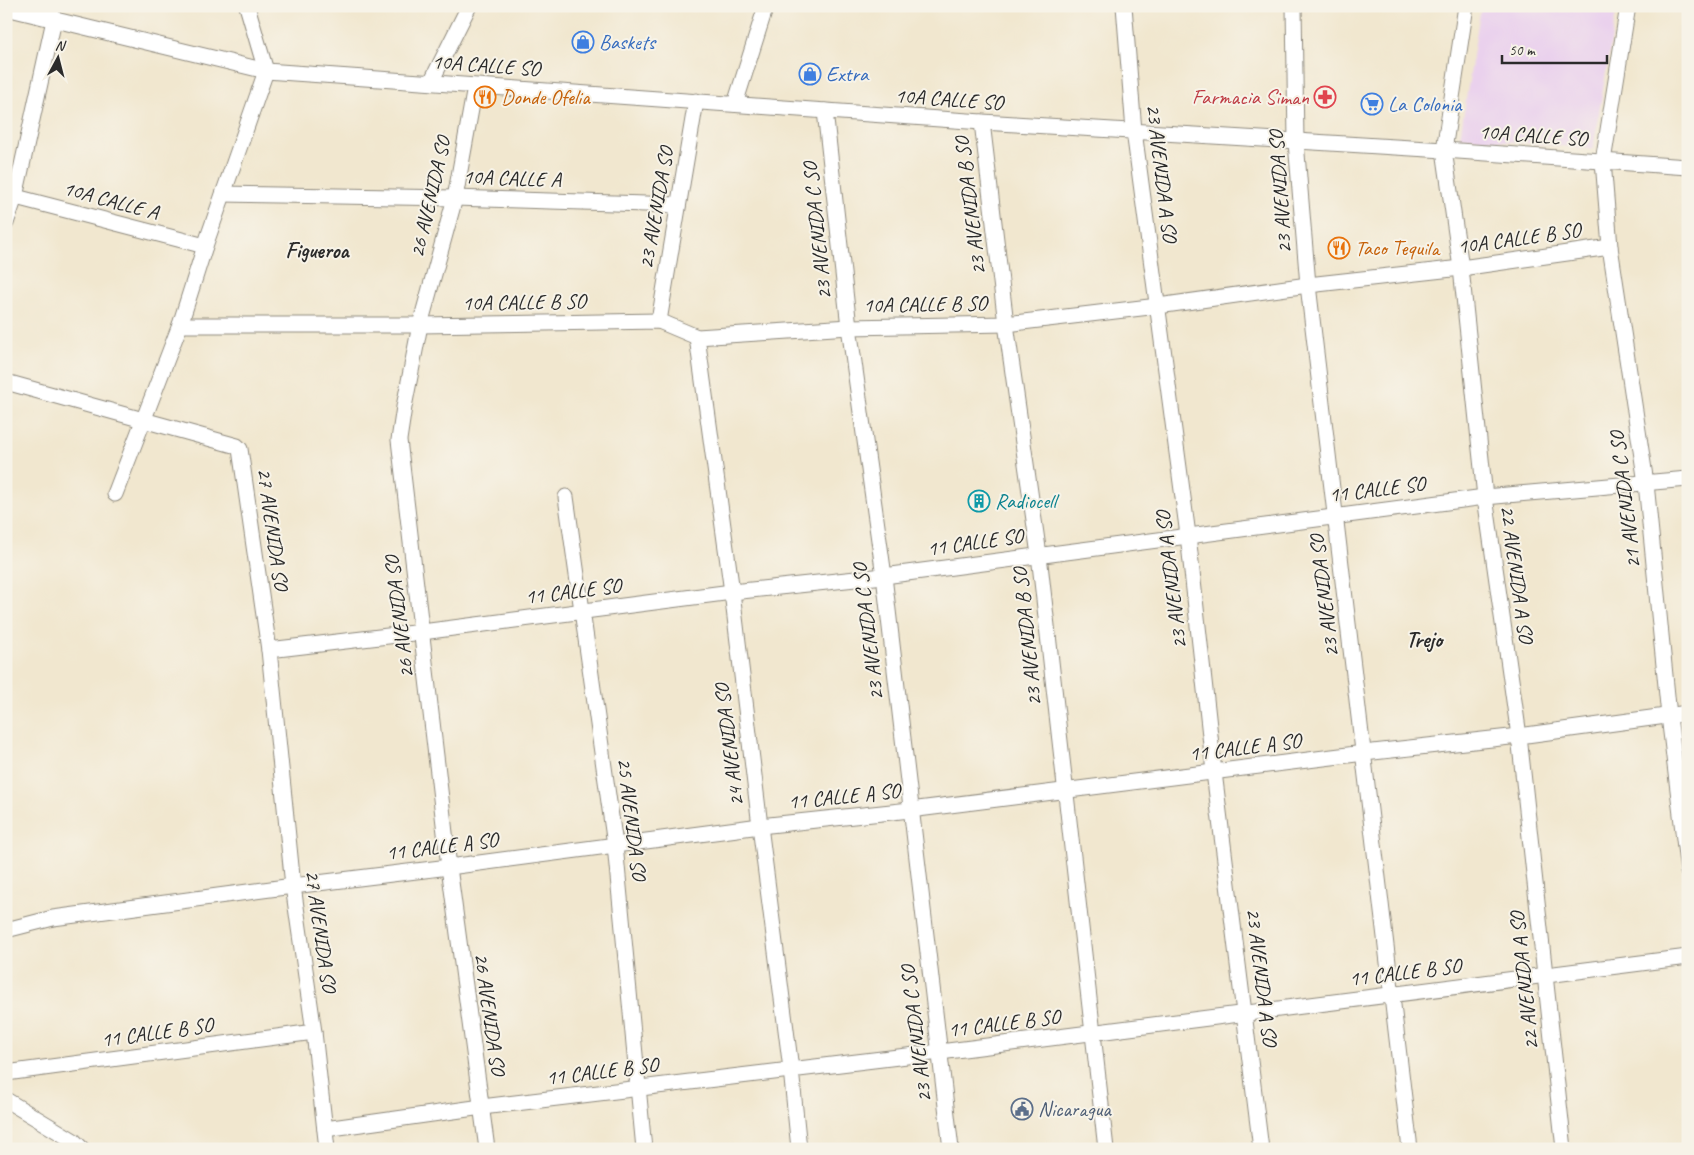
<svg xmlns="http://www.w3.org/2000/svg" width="1694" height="1155" font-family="Caveat,sans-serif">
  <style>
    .built { fill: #ead1ed }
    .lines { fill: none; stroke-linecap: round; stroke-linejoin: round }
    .minor-casing { stroke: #8e897d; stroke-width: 17 }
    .minor { stroke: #fff; stroke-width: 15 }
    .labels { text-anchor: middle; stroke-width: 4; stroke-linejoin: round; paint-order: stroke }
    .shop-label { font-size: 21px; fill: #366cbe; stroke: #f7f3e8; text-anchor: start }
    .street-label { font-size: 21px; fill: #2b2b2b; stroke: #f7f3e8 }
    .food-label { font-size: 21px; fill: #c56008; stroke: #f7f3e8; text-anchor: start }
    .health-label { font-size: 21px; fill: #be3a42; stroke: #f7f3e8; text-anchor: end }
    .culture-label { font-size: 21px; fill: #0d838f; stroke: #f7f3e8; text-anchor: start }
    .service-label { font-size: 21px; fill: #4e5e75; stroke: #f7f3e8; text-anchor: start }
    .neighbourhood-label { font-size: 22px; font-weight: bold; fill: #2b2b2b; stroke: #f7f3e8 }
  </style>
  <rect width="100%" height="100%" fill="#f7f3e8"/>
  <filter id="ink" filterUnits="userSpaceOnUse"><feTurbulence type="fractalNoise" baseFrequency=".02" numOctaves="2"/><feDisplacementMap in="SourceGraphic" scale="10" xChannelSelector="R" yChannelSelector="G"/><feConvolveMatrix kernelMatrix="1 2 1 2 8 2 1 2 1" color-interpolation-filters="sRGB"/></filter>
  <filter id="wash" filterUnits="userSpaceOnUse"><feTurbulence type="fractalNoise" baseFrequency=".0096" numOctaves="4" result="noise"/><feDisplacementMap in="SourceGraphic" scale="20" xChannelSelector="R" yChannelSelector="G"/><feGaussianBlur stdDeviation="1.12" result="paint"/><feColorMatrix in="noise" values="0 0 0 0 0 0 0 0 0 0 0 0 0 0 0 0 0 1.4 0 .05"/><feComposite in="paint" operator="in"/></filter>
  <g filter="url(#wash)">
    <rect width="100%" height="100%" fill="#f1e7cf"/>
    <polygon class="built" points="1481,6 1617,6 1593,149 1460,137"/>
  </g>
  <g filter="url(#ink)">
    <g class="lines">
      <g class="minor-casing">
        <g id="minor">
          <polyline points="1124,6 1134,131 1188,535 1214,772 1261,1149"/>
          <polyline points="1294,6 1296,142 1308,285 1410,1149"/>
          <polyline points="1466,6 1444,150 1461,268 1485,497 1519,736 1564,1149"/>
          <polyline points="1628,6 1603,161 1610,247 1646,483 1669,716 1688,872"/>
          <polyline points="6,8 266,71 982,122 1444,150 1688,167"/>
          <polyline points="431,82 469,6"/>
          <polyline points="475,87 455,198 420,325 404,407 399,440 449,867 487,1149"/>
          <polyline points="735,104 766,6"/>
          <polyline points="825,111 849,327 884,576 951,1149"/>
          <polyline points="982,122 1006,324 1039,555 1106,1149"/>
          <polyline points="224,194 455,198 678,205"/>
          <polyline points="8,195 205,246"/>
          <polyline points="6,223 15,197 54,20 50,6"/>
          <polyline points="659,321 696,101"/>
          <polyline points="180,325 420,325 659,321 697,337 849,327 1006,324 1158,306 1308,285 1461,268 1610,247"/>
          <polyline points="697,337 732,592 760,826 791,1069 799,1149"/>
          <polyline points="6,382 237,446 240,449 269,650 293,886 314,1032 327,1149"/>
          <polyline points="115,494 180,325 205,246 266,71 247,6"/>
          <polyline points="566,497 615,845 644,1149"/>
          <polyline points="269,650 422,632 732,592 884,576 1485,497 1688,479"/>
          <polyline points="6,930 53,918 293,886 449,867 760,826 910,810 1364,753 1519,736 1688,713"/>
          <polyline points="6,1073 314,1032"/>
          <polyline points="6,1100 74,1141 82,1149"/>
          <polyline points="325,1129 482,1107 940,1052 1688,957"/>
        </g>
      </g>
      <use href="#minor" class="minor"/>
    </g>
  </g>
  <defs>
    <g id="shop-ring" transform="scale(1.125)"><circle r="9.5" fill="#f7f3e8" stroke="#3f7fe0" stroke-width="1.5"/><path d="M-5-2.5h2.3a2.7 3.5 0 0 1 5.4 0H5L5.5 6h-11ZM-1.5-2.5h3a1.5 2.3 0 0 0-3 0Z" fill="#3f7fe0"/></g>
    <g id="restaurant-ring" transform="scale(1.125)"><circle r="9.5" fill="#f7f3e8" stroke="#e8710a" stroke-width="1.5"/><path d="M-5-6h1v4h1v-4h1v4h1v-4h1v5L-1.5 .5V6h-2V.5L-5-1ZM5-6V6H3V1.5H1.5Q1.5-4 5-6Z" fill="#e8710a"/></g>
    <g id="pharmacy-ring" transform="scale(1.125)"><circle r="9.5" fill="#f7f3e8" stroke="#e0444e" stroke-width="1.5"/><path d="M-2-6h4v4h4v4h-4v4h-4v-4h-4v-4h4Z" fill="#e0444e"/></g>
    <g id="supermarket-ring" transform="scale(1.125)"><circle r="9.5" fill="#f7f3e8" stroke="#3f7fe0" stroke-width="1.5"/><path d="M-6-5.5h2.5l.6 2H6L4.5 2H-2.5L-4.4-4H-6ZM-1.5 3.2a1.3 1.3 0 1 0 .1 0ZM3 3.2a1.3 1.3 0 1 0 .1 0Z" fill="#3f7fe0"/></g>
    <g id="building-ring" transform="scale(1.125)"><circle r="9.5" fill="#f7f3e8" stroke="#0f9aa8" stroke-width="1.5"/><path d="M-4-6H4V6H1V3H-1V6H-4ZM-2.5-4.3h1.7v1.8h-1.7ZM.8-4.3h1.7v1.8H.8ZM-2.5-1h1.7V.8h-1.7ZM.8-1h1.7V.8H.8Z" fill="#0f9aa8"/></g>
    <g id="civic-ring" transform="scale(1.125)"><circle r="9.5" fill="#f7f3e8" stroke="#5c6f8a" stroke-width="1.5"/><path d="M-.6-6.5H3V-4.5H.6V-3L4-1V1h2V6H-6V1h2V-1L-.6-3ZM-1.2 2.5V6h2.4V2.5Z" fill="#5c6f8a"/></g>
  </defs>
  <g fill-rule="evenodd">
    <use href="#shop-ring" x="583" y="42"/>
    <use href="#shop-ring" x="810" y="74"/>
    <use href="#restaurant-ring" x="485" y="97"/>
    <use href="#pharmacy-ring" x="1325" y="97"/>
    <use href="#supermarket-ring" x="1372" y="104"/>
    <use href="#restaurant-ring" x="1339" y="248"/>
    <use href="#building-ring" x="979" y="501"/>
    <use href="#civic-ring" x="1022" y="1109"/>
  </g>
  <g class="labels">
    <g class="shop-label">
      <text x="599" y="49">Baskets</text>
      <text x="826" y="81">Extra</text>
      <text x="1388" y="111">La Colonia</text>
    </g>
    <g class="street-label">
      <text transform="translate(486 65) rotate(4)" y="7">10A CALLE SO</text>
      <text transform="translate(949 99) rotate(4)" y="7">10A CALLE SO</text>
      <text transform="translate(1533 135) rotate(4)" y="7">10A CALLE SO</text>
      <text transform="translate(1162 173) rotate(83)" y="7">23 AVENIDA A SO</text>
      <text transform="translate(512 178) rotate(2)" y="7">10A CALLE A</text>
      <text transform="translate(1280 192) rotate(-94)" y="7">23 AVENIDA SO</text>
      <text transform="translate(430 197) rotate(-77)" y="7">26 AVENIDA SO</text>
      <text transform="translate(111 200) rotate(15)" y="7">10A CALLE A</text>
      <text transform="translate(970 206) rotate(-97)" y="7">23 AVENIDA B SO</text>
      <text transform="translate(656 208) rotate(-80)" y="7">23 AVENIDA SO</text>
      <text transform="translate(817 231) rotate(-96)" y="7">23 AVENIDA C SO</text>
      <text transform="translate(1519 238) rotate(-8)" y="7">10A CALLE B SO</text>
      <text transform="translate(524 302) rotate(-1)" y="7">10A CALLE B SO</text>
      <text transform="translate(925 304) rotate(-1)" y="7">10A CALLE B SO</text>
      <text transform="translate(1377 489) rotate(-7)" y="7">11 CALLE SO</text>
      <text transform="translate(1625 500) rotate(-97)" y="7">21 AVENIDA C SO</text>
      <text transform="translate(273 529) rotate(82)" y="7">27 AVENIDA SO</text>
      <text transform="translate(975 542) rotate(-8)" y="7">11 CALLE SO</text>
      <text transform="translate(1517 574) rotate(82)" y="7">22 AVENIDA A SO</text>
      <text transform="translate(1171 580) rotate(-97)" y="7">23 AVENIDA A SO</text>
      <text transform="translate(573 591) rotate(-7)" y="7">11 CALLE SO</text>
      <text transform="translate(1324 596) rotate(-97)" y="7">23 AVENIDA SO</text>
      <text transform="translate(399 617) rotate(-97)" y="7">26 AVENIDA SO</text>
      <text transform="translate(868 632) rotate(-97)" y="7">23 AVENIDA C SO</text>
      <text transform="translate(1027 637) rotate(-96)" y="7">23 AVENIDA B SO</text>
      <text transform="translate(729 745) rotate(-97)" y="7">24 AVENIDA SO</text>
      <text transform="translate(1245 747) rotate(-7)" y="7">11 CALLE A SO</text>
      <text transform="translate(844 796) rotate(-6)" y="7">11 CALLE A SO</text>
      <text transform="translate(632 819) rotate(83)" y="7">25 AVENIDA SO</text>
      <text transform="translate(442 846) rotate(-7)" y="7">11 CALLE A SO</text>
      <text transform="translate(321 931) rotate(82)" y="7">27 AVENIDA SO</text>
      <text transform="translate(1405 972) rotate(-7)" y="7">11 CALLE B SO</text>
      <text transform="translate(1262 977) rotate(83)" y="7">23 AVENIDA A SO</text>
      <text transform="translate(1524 981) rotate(-96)" y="7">22 AVENIDA A SO</text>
      <text transform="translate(490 1014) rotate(82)" y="7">26 AVENIDA SO</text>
      <text transform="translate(1004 1023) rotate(-7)" y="7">11 CALLE B SO</text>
      <text transform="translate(157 1032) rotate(-8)" y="7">11 CALLE B SO</text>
      <text transform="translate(916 1034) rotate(-97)" y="7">23 AVENIDA C SO</text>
      <text transform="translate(602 1071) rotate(-7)" y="7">11 CALLE B SO</text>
    </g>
    <g class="food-label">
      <text x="501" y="104">Donde Ofelia</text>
      <text x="1355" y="255">Taco Tequila</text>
    </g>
    <g class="health-label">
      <text x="1309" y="104">Farmacia Siman</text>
    </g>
    <g class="culture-label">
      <text x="995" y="508">Radiocell</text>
    </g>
    <g class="service-label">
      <text x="1038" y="1116">Nicaragua</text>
    </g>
    <g class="neighbourhood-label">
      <text x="317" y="258">Figueroa</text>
      <text x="1424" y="647">Trejo</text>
    </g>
  </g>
  <rect width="1694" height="1155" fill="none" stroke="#f7f3e8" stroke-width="25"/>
  <g transform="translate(58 58) rotate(7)" stroke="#f7f3e8" stroke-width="4" paint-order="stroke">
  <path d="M0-4L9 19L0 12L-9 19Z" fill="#2b2b2b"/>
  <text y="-8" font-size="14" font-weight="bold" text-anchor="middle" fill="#2b2b2b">N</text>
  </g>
  <path d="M1502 55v8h105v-8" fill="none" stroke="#2b2b2b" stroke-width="2.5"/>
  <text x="1509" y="55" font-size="15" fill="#2b2b2b" stroke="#f7f3e8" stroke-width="4" paint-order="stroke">50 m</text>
</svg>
